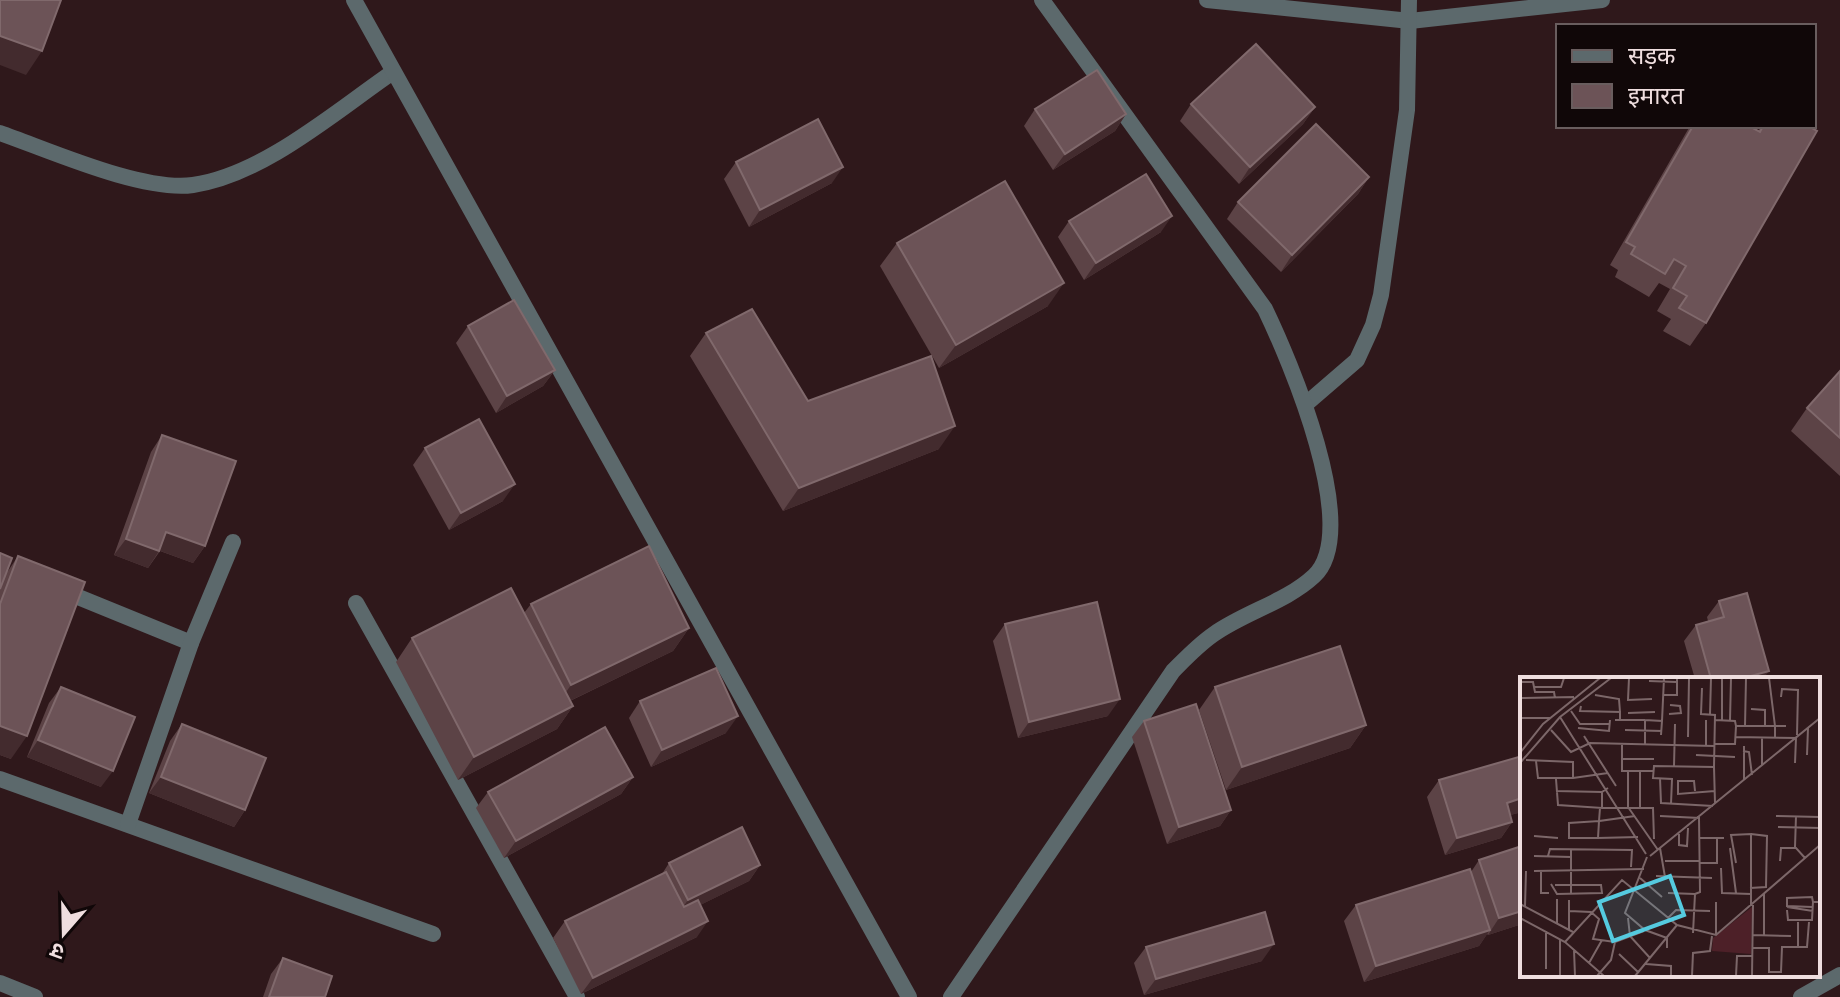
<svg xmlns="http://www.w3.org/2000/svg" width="1840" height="997" font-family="'Sofia Sans Condensed','Noto Sans Devanagari',sans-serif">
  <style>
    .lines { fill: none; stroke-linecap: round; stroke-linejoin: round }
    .minor { stroke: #5c696c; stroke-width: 16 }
    .tertiary { stroke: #5c696c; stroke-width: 16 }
    .wall { fill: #5c4346 }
    .shaded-wall { fill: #432b2e }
    .building { fill: #6c5357; stroke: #80696c; stroke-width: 2 }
    .inset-road { fill: none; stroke: #7c6769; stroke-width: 2 }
    .view { fill: #55cadf; fill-opacity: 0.15; stroke: #55cadf; stroke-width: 4 }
    .inset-edge { fill: none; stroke: #efdedf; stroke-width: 4 }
  </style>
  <rect width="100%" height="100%" fill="#2f181b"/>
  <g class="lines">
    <g class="minor">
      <polyline points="1207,0 1410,21 1602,0"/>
      <path d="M0 133C49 150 142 192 193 185 263 175 336 111 393 72"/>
      <polyline points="1306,404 1357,360 1373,325 1381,295 1407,110 1409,0"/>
      <polyline points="61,590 191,643"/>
      <polyline points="356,603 577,997"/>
      <polyline points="0,779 433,934"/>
      <polyline points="128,824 191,643 233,542"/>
      <polyline points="0,983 35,997"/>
      <path d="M951 997 1173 671C1186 658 1198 645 1214 634 1245 612 1286 602 1314 576 1363 530 1289 359 1265 309L1042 0"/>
    </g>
    <g class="tertiary">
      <polyline points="354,0 909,997"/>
      <polyline points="1801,997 1840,975"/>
    </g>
  </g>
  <g class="wall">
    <polygon points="1191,104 1315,107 1303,124 1239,184 1180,121"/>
    <polygon points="1035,109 1126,114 1115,131 1053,170 1024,126"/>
    <polygon points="1690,126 1749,126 1758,131 1761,126 1808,126 1706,323 1690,346 1663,331 1671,319 1657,311 1670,289 1659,283 1649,297 1615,277 1618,270 1610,265"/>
    <polygon points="736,162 832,183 749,227 724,179"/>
    <polygon points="1369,177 1358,194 1281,272 1227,219 1238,202"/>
    <polygon points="1069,221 1161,232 1084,280 1058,237"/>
    <polygon points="897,243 1048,306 939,368 880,266"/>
    <polygon points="468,326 555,370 543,386 496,413 456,343"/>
    <polygon points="706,333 808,401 939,449 783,511 690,356"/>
    <polygon points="1840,371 1840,476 1791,431 1807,408"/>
    <polygon points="162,435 205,546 193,563 160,551 148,568 114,555 151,452"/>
    <polygon points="425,448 503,501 449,530 413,465"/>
    <polygon points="0,553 6,574 18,556 11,759 0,755"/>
    <polygon points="1719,601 1763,679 1695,679 1684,641 1696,625 1708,621 1707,617"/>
    <polygon points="531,604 689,628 673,651 570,701 573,706 557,729 458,780 396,662 412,638 524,613"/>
    <polygon points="1005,624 1108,716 1018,738 993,641"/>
    <polygon points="61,687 101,787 27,757 49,703"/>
    <polygon points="1215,687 1366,725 1350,748 1226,790 1199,710"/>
    <polygon points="640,701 726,733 651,767 629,718"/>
    <polygon points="1144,721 1231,810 1220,826 1167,844 1132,737"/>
    <polygon points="182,724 245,810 234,827 149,793 170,741"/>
    <polygon points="1522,756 1522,812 1510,815 1512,822 1501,838 1445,855 1427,797 1439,780"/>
    <polygon points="633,777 621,794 504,858 476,808 488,792"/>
    <polygon points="1522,846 1522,924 1488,935 1487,934 1479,946 1364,982 1344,921 1356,905 1471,872 1479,860"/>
    <polygon points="669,863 760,865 749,881 700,905 697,937 581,994 553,938 565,921 662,874"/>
    <polygon points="1146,947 1262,961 1144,995 1134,963"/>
    <polygon points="283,958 325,997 263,997 271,974"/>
  </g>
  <g class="shaded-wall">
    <polygon points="0,36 42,51 26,75 0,65"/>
    <polygon points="1315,107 1303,124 1239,184 1250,167"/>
    <polygon points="1126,114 1115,131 1053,170 1065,154"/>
    <polygon points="843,167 832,183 749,227 760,210"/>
    <polygon points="1369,177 1358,194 1281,272 1292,255"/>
    <polygon points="1172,216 1161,232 1084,280 1096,263"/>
    <polygon points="1064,283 1048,306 939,368 956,345"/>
    <polygon points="555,370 543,386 496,413 507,396"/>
    <polygon points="955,426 939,449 783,511 799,488"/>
    <polygon points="515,484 503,501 449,530 461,513"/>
    <polygon points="166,532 205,546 193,563 155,549"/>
    <polygon points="126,539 159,551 148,568 114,555"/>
    <polygon points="689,628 673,651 555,708 571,685"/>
    <polygon points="1769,671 1763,679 1740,679"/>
    <polygon points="1120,699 1108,716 1018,738 1029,722"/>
    <polygon points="573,706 557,729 458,780 474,757"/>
    <polygon points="738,716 726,733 651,767 662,750"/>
    <polygon points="1366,725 1350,748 1226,790 1242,767"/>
    <polygon points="0,726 27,736 11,759 0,755"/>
    <polygon points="38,740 113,771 101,787 27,757"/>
    <polygon points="161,777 245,810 234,827 149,793"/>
    <polygon points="633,777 621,794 504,858 516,841"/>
    <polygon points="1522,798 1522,812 1495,819 1507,803"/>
    <polygon points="1231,810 1220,826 1167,844 1179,827"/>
    <polygon points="1512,822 1501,838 1445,855 1457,838"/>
    <polygon points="760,865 749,881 676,917 688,900"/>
    <polygon points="1522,911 1522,924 1488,935 1499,918"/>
    <polygon points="708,921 697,937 581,994 593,978"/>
    <polygon points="1490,930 1479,946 1364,982 1376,966"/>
    <polygon points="1274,944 1262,961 1144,995 1156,979"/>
  </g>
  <g class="building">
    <polygon points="0,0 61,0 42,51 0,36"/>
    <polygon points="1256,44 1315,107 1250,167 1191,104"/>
    <polygon points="1097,70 1126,114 1065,154 1035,109"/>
    <polygon points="818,119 843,167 760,210 736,162"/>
    <polygon points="1316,124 1369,177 1292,255 1238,202"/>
    <polygon points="1693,126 1749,126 1760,132 1763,126 1808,126 1817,131 1706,323 1679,308 1687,296 1673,288 1686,266 1674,259 1665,274 1631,254 1635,247 1626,242"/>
    <polygon points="1146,174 1172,216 1096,263 1069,221"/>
    <polygon points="1005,181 1064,283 956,345 897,243"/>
    <polygon points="514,300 555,370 507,396 468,326"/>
    <polygon points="752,309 808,401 931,356 955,426 799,488 706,333"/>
    <polygon points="1840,371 1840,438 1807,408"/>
    <polygon points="479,419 515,484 461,513 425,448"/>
    <polygon points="162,435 236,461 205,546 166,532 159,551 126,539"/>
    <polygon points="649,546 689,628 571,685 531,604"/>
    <polygon points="0,553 12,558 0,589"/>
    <polygon points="18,556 85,582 27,736 0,726 0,604"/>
    <polygon points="511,588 573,706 474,757 412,638"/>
    <polygon points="1747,593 1769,671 1740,679 1711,679 1696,625 1724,617 1719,601"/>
    <polygon points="1097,602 1120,699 1029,722 1005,624"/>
    <polygon points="1340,646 1366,725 1242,767 1215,687"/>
    <polygon points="716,668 738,716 662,750 640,701"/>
    <polygon points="61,687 135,717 113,771 38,740"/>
    <polygon points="1196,704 1231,810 1179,827 1144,721"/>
    <polygon points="182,724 266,758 245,810 161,777"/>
    <polygon points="605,727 633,777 516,841 488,792"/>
    <polygon points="1522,756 1522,798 1507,803 1512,822 1457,838 1439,780"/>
    <polygon points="742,827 760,865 688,900 669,863"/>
    <polygon points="1522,846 1522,911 1499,918 1479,860"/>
    <polygon points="1470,869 1490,930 1376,966 1356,905"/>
    <polygon points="666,872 684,907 698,900 708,921 593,978 565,921"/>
    <polygon points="1265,912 1274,944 1156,979 1146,947"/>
    <polygon points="283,958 332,976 325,997 269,997"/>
  </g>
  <g transform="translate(1520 677)">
    <rect width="300" height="300" fill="#2f181b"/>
    <path d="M232 230 231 277 192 274 193 261Z" fill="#4d2028"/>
    <path class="inset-road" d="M109 1 108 23 132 22M249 1 255 49H266M129 4 156 5M0 5H13L15 15H34L35 21M14 10H41L44 1M182 11 181 37 195 38 194 90M75 18 99 22 100 35M143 18H157V1M261 20 262 12 278 13 277 58M0 21 54 20M0 28 1 41H31M61 29 60 34 100 35V43M231 32 245 33V49M51 34 60 47H90M108 36 135 35M149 37 161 36 160 29 150 28M190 37 191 1M40 40 126 177M95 43H125M202 43V1M210 43 211 1M142 44 144 1M216 49H255V60M225 49 226 1M58 51 89 54 90 43M31 53 51 75 70 66 194 69M105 53 142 54M64 59 96 109M168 60 169 1M215 60 276 61 275 86M102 67V94H133M125 67V43L142 44 141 58M194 67H215L216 49 215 44 195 43M186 68V43M224 69V103M223 74 229 75 232 98M0 76 23 47 80 1M176 78 215 80M287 78 288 51M101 82H134M6 83 53 85V101H18L16 84M0 86 40 40 91 1M242 88V61M154 89 155 47M108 94V130L138 173M53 101 88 96M140 101 141 126 193 129M36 102 38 128 82 131V115L88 111M36 114 82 115M175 114 174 104H158V117L195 114M151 127 152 102 133 101 134 89 194 90 195 126M80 131 79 144 115 139M82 131H133L134 162M120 131V94M140 139 179 141 180 215 175 217 173 256M256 139 300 140M276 139 275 170 285 181M258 150 300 151M159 157V168L167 169 168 151M14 159 38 161M78 161 79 144 49 146V161H78L118 160M179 161H204M140 171 145 200M210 171 216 216M14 179 51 180M28 179 30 172 112 173 111 190M130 179 300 41M127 180 105 236 125 253 147 261V271M145 184H180M260 184 261 171H276M180 186H197V161M216 186 211 158 231 157V229M201 191 202 216 231 217M14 194 124 192M21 195V216H29M136 199 192 201M120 201 142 220M31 207 37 217 82 216 81 208H51V173M35 208H51V217M230 211 246 210 247 159 231 157M148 216 175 217M37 222V247M49 223V253M0 227 53 255M5 229 6 194M267 230 293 234M292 230 267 229V221L292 220 293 225M267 233 268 243H292L293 225H300M49 234 71 235 79 242 73 262 95 265M0 241 45 265 84 299M108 241 110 259 130 281M148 241 156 233 190 234M278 245V270M26 254V292M196 257V225M232 258 271 259M244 259V217M45 265 102 203 157 248 196 258 300 168M232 271H249V295H261L262 270H287L289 245M54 273 55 299M99 277 118 295M69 286 82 263M126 287 151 289V299M40 299V263M77 299 91 283 95 265 124 254M115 299 157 248M172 299 173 276 190 274 192 259M216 299 217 279H232M232 299 233 228"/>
    <path class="view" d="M150 199 164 238 93 264 79 225Z"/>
    <rect width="300" height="300" class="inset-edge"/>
  </g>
  <rect x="1556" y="24" width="260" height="104" fill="#100708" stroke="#695d5e" stroke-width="2"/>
  <rect x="1572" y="50" width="40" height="12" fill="#5c696c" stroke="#695d5e" stroke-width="2"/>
  <text x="1628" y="64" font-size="24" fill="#efdedf">सड़क</text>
  <rect x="1572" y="84" width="40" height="24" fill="#6c5357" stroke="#695d5e" stroke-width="2"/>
  <text x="1628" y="104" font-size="24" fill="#efdedf">इमारत</text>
  <g transform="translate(64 933) rotate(200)" stroke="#100708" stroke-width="6" paint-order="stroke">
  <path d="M0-6L14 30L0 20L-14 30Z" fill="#efdedf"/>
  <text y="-12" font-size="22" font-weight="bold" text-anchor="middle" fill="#efdedf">उ</text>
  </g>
</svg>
